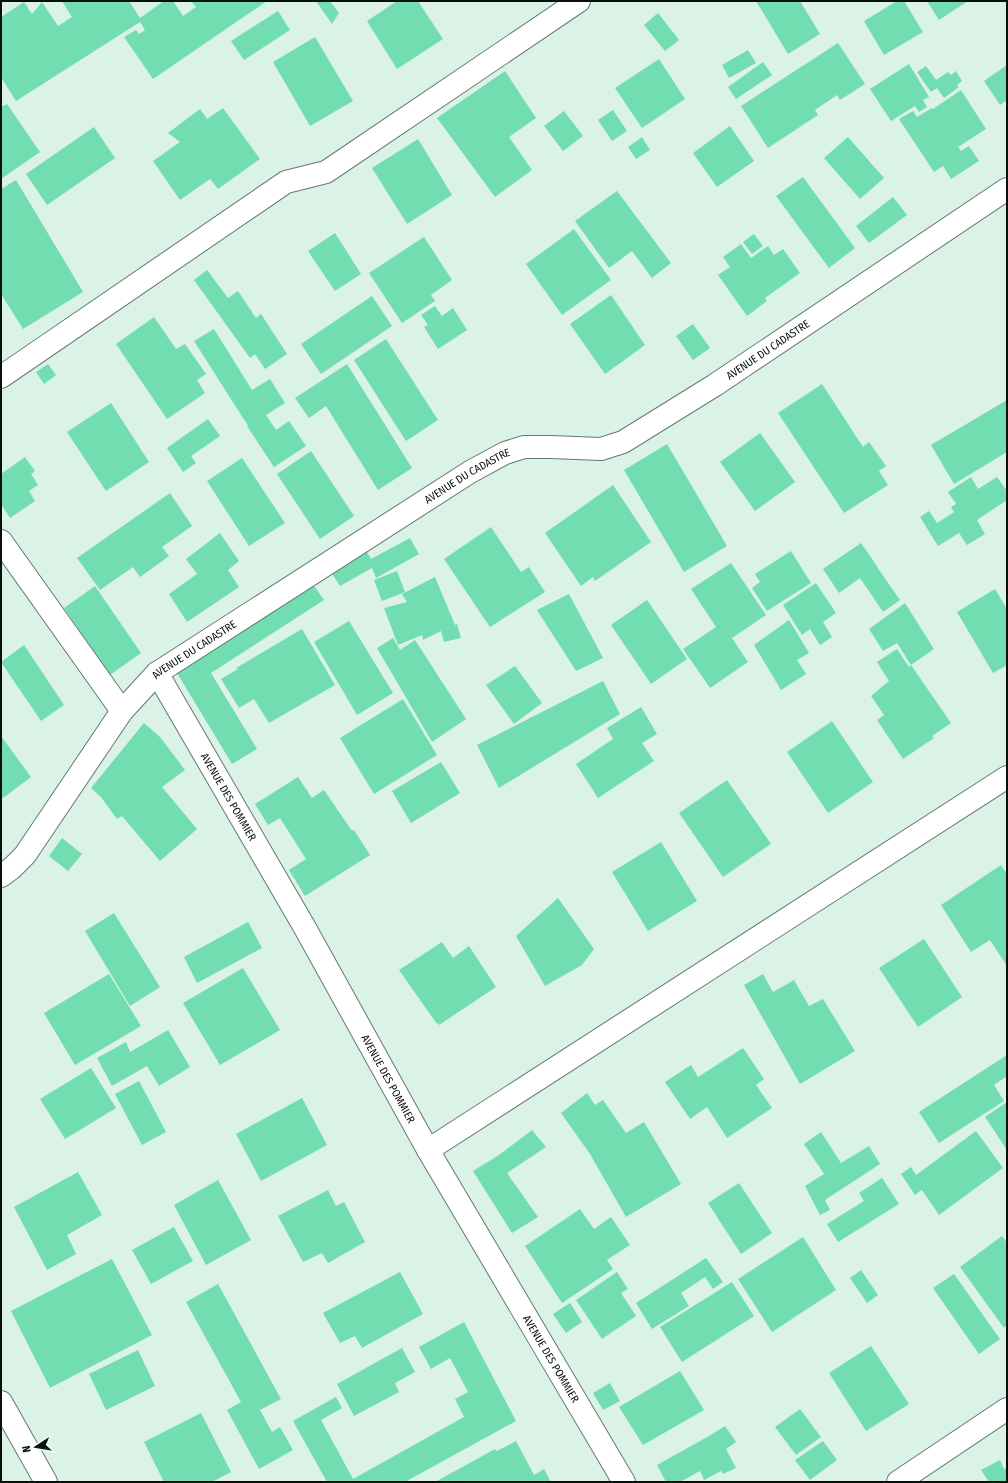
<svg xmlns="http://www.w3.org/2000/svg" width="1008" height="1483" font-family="'Fira Sans Condensed',sans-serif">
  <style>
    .building { fill: #71ddb1 }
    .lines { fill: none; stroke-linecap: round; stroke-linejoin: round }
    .minor-casing { stroke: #64796f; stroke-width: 24 }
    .secondary-casing { stroke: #64796f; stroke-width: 24 }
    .minor { stroke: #fff; stroke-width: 22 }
    .secondary { stroke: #fff; stroke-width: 22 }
    .labels { text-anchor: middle; stroke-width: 4; stroke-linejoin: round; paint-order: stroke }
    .street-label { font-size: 11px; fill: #08100c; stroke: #effef7 }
  </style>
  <rect width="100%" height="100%" fill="#dbf3e7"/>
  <g class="building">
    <polygon points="62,1 129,1 140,18 164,1 173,1 183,16 196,7 191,1 267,1 153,79 124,37 136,30 139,34 145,30 140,22 16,101 1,77 1,17 24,2 32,14 42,2 58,26 72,17"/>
    <polygon points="316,1 330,1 339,13 332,24"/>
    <polygon points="397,1 418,1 443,39 397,69 367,21"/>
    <polygon points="756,1 800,1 820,34 788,54"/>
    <polygon points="897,1 904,1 923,32 884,55 864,21"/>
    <polygon points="927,1 968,1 939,20"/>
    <polygon points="278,11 290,30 244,60 231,41"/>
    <polygon points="658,13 679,40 665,51 644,25"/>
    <polygon points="315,37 353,101 310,126 273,62"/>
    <polygon points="838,43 865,84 840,100 837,95 815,110 818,115 768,148 741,106"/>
    <polygon points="748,50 756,63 729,78 722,65"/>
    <polygon points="659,59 685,99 642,128 615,88"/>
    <polygon points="763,62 772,75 736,99 728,87"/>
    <polygon points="909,64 929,97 923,100 927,107 919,112 915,106 891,121 870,89"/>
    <polygon points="1007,65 1007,100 1000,105 984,81"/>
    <polygon points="926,66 936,80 948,72 951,75 956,71 962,81 957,85 959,87 944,98 937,88 931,92 917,72"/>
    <polygon points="505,71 536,118 509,137 532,170 495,197 437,118"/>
    <polygon points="961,90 986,129 958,147 961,151 969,146 979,161 951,179 943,166 934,172 899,119 913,111 917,117 932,108 933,109"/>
    <polygon points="7,104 40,152 1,179 1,107"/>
    <polygon points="223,108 260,159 218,189 210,179 180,200 153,161 180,142 168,133 200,109 207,119"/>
    <polygon points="613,110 627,131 612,141 598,120"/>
    <polygon points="564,111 583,136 563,151 544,126"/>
    <polygon points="730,126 754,161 717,187 693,153"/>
    <polygon points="94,127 115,158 47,205 26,174"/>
    <polygon points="642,137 650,150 636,159 628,147"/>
    <polygon points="848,137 884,178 860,199 824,158"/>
    <polygon points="418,139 452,195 407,224 372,168"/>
    <polygon points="803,177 855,248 829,268 776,196"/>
    <polygon points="16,180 83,292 23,329 1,294 1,189"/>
    <polygon points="617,191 671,263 652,278 632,251 609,268 575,221"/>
    <polygon points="893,197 907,215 869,243 856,226"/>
    <polygon points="574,229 611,280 562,315 526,264"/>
    <polygon points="335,233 361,274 335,291 308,251"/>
    <polygon points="754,234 763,246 752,254 743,242"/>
    <polygon points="424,237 452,280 431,295 435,301 402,323 369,273"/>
    <polygon points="741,244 751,258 768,246 774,255 783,249 800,273 765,298 767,301 747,316 718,275 730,267 723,257"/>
    <polygon points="207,270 228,298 238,291 256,318 261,314 287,354 265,369 255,354 250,358 194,280"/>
    <polygon points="611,295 645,345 605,374 570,324"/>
    <polygon points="372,296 392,326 321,374 301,344"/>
    <polygon points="435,306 442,316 453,308 467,330 438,349 424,327 428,325 421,315"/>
    <polygon points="154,317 176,349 185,344 206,374 197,380 205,393 167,419 116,344"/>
    <polygon points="693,324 710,348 693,360 676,336"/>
    <polygon points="214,329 252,390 270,379 285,403 266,415 276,430 289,421 306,446 274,467 247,426 248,425 243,418 194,341"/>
    <polygon points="386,339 438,420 406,441 354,360"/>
    <polygon points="48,364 56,375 44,384 36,372"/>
    <polygon points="347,364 412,468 378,490 326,406 309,418 295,398"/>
    <polygon points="822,384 863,447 869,442 886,466 879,471 888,485 844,513 778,413"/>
    <polygon points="1007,400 1007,452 954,484 931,445"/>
    <polygon points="111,403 149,462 106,491 67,432"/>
    <polygon points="208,419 220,436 191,456 196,463 183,472 167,448"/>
    <polygon points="760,433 795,482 755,511 720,462"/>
    <polygon points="667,444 727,546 684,572 624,470"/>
    <polygon points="311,451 354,516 320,539 277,474"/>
    <polygon points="25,457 35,471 31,474 38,485 29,491 35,501 10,518 1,504 1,474"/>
    <polygon points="242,458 285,523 249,546 207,481"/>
    <polygon points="971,477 978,489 997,477 1007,491 1007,500 977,520 985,534 967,545 959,533 938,546 920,517 929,511 937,523 954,512 951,507 956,504 948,492"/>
    <polygon points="613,485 651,542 595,581 593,577 581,586 545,533"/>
    <polygon points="170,493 192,526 162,547 169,556 140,577 133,567 100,590 77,558"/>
    <polygon points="491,527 521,572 529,567 545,592 490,627 444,559"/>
    <polygon points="220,533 239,561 228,570 239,587 187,622 169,594 197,574 186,559"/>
    <polygon points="410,538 419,554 376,578 372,568 340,586 331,572 367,552 371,559"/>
    <polygon points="861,543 877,566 877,567 900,600 883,612 860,578 839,593 823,569"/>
    <polygon points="791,551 811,583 767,611 752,588 760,582 755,574"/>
    <polygon points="731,563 766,615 732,638 748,662 710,688 683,649 716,627 691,589"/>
    <polygon points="397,571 405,592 382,601 374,580"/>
    <polygon points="435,577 455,625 457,624 461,638 444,642 441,631 423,640 422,635 398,645 384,608 407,602 402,594"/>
    <polygon points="816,583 836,613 823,622 832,637 820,645 810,629 802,635 783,605"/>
    <polygon points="313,584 324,600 211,673 257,749 232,764 174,668"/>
    <polygon points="95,586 141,653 110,675 64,608"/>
    <polygon points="995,589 1007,609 1007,665 993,673 957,612"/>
    <polygon points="569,594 603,658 576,671 537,610"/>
    <polygon points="647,600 687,659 651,684 611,625"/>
    <polygon points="905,603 934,649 911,665 897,643 883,651 869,629"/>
    <polygon points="789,620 809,653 797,660 806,674 781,690 754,645"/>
    <polygon points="349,621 393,693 357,715 314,642"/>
    <polygon points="302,629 335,685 269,723 254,699 239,708 221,679 238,669 236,668"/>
    <polygon points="393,638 400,650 415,640 466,719 432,742 377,648"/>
    <polygon points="24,645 64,705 41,721 1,662"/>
    <polygon points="897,649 909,667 911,665 951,723 932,736 934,738 903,759 877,720 884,715 871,696 889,681 877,662"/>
    <polygon points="515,666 542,703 514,724 486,685"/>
    <polygon points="603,681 620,714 499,788 477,745"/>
    <polygon points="403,699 437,755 374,794 340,738"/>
    <polygon points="641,707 657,734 642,743 654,761 598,798 576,764 613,739 607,728"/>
    <polygon points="832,721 873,782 828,813 787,752"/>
    <polygon points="144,723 160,737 185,770 162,787 197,829 160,861 122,816 117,819 101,797 91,788"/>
    <polygon points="1,736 31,777 3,798 1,795"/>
    <polygon points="441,762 460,793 411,823 392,791"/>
    <polygon points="298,777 312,798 324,790 352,831 354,830 370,855 305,896 289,870 306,859 280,818 268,825 255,804"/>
    <polygon points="727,780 771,844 723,877 679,813"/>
    <polygon points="62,838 82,854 68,871 49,856"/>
    <polygon points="661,842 697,901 648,931 612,872"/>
    <polygon points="1001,865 1007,874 1007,966 990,940 971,952 941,905"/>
    <polygon points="558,898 594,949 582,965 545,986 516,936"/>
    <polygon points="114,913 160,987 130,1006 85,931"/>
    <polygon points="248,922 262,948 197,983 184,957"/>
    <polygon points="924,939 962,997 918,1027 879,968"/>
    <polygon points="442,942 453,958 469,946 496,987 439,1025 438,1023 437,1024 399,970"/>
    <polygon points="243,968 280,1030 220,1065 183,1003"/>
    <polygon points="109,974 141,1026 75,1065 44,1013"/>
    <polygon points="763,974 773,992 794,980 809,1006 823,999 855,1051 800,1084 744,985"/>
    <polygon points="168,1030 190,1067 159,1086 147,1066 112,1086 97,1058 126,1042 130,1052"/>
    <polygon points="743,1048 764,1079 756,1085 772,1108 727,1138 707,1107 690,1119 665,1082 691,1065 698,1077"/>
    <polygon points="1007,1055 1007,1076 994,1085 1004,1101 939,1143 919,1112"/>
    <polygon points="91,1068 116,1108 65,1139 40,1099"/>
    <polygon points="139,1081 166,1132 142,1145 115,1094"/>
    <polygon points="587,1093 595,1105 603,1100 626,1133 644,1122 681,1184 626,1217 590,1154 561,1113"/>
    <polygon points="302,1098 327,1145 261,1181 236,1134"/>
    <polygon points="1007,1102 1007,1150 985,1117"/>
    <polygon points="532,1130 546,1147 507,1173 538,1217 512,1233 473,1171 499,1155"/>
    <polygon points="976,1131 1003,1168 939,1215 922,1190 915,1195 901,1174 911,1167 916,1175"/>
    <polygon points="821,1132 841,1163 869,1146 880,1164 825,1200 830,1210 820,1215 805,1186 824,1174 804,1144"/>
    <polygon points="78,1172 102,1215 67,1235 76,1254 47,1270 14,1207"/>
    <polygon points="882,1178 899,1204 838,1242 827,1224 864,1201 859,1193"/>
    <polygon points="218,1180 251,1240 206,1265 174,1205"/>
    <polygon points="739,1183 772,1233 741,1254 708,1203"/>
    <polygon points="328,1190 336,1206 344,1202 365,1242 328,1263 322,1253 303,1262 278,1216"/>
    <polygon points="580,1209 594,1229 611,1217 630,1245 607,1260 613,1269 562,1303 525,1246"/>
    <polygon points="174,1227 193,1261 151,1284 132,1250"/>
    <polygon points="1002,1236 1007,1243 1007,1325 1004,1328 960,1267"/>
    <polygon points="803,1237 836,1290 772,1332 738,1279"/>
    <polygon points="706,1258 723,1282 713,1289 705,1277 681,1293 689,1306 652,1329 636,1303"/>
    <polygon points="112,1259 152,1335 50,1388 11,1311"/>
    <polygon points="861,1270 878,1295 867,1303 850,1278"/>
    <polygon points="400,1272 423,1314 362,1348 355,1336 340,1343 323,1313"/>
    <polygon points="617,1272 628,1289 621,1293 636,1316 602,1339 576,1300"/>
    <polygon points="954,1274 1000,1339 979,1354 933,1288"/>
    <polygon points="732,1282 754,1316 682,1362 660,1327"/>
    <polygon points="218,1284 281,1399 260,1410 272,1432 280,1427 293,1450 259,1469 227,1410 241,1402 186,1302"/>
    <polygon points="570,1303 582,1322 566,1333 553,1314"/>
    <polygon points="464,1322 516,1421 405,1482 327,1482 293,1421 336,1397 342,1408 321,1420 353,1479 464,1417 455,1399 468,1392 450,1358 431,1369 419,1347"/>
    <polygon points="871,1346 909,1404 866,1431 829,1373"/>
    <polygon points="402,1348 415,1372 395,1383 399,1392 354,1416 337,1384"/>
    <polygon points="138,1350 155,1386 106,1410 89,1374"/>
    <polygon points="680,1371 704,1410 643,1445 619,1407"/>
    <polygon points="610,1383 620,1401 603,1410 593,1393"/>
    <polygon points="800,1409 821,1437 796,1455 775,1427"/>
    <polygon points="201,1413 231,1472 212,1482 164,1482 144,1442"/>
    <polygon points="725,1426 736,1442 726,1449 736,1468 723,1474 721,1471 704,1480 700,1471 680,1482 666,1482 657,1465 709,1436"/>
    <polygon points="516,1441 534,1475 544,1469 551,1482 435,1482 495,1449 497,1451"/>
    <polygon points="823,1441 837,1460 810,1480 795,1460"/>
    <polygon points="1000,1460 1004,1469 1007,1468 1007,1482 989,1482 981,1470"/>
  </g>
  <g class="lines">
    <g class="minor-casing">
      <g id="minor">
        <polyline points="1,377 286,182 326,172 579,1"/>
        <polyline points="1,541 122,711"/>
        <path id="s1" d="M157 673 305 928 428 1150 624 1482"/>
        <path id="s2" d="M1 876 12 868 25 855 122 711 157 673 470 472 505 453 524 447H550L601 449 623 442 715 385 1007 189"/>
        <polyline points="428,1150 1007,777"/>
        <polyline points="898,1482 1007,1409"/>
      </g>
    </g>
    <g class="secondary-casing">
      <polyline id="secondary" points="1,1402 46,1482"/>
    </g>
    <use href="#minor" class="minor"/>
    <use href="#secondary" class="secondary"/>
  </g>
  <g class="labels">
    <g class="street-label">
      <text dy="4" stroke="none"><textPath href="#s2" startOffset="961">AVENUE DU CADASTRE</textPath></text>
      <text dy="4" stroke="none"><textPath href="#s2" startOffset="625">AVENUE DU CADASTRE</textPath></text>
      <text dy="4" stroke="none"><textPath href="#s2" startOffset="301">AVENUE DU CADASTRE</textPath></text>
      <text dy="4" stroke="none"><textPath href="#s1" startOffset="143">AVENUE DES POMMIER</textPath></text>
      <text dy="4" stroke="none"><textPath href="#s1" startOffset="467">AVENUE DES POMMIER</textPath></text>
      <text dy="4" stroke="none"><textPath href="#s1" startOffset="791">AVENUE DES POMMIER</textPath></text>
    </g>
  </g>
  <rect width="1008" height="1483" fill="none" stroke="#08100c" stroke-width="4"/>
  <g transform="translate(36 1447) rotate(258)" stroke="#effef7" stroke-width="3" paint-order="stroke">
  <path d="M0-3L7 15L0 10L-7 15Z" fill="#08100c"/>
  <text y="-6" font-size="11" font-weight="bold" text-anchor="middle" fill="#08100c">N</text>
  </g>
</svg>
